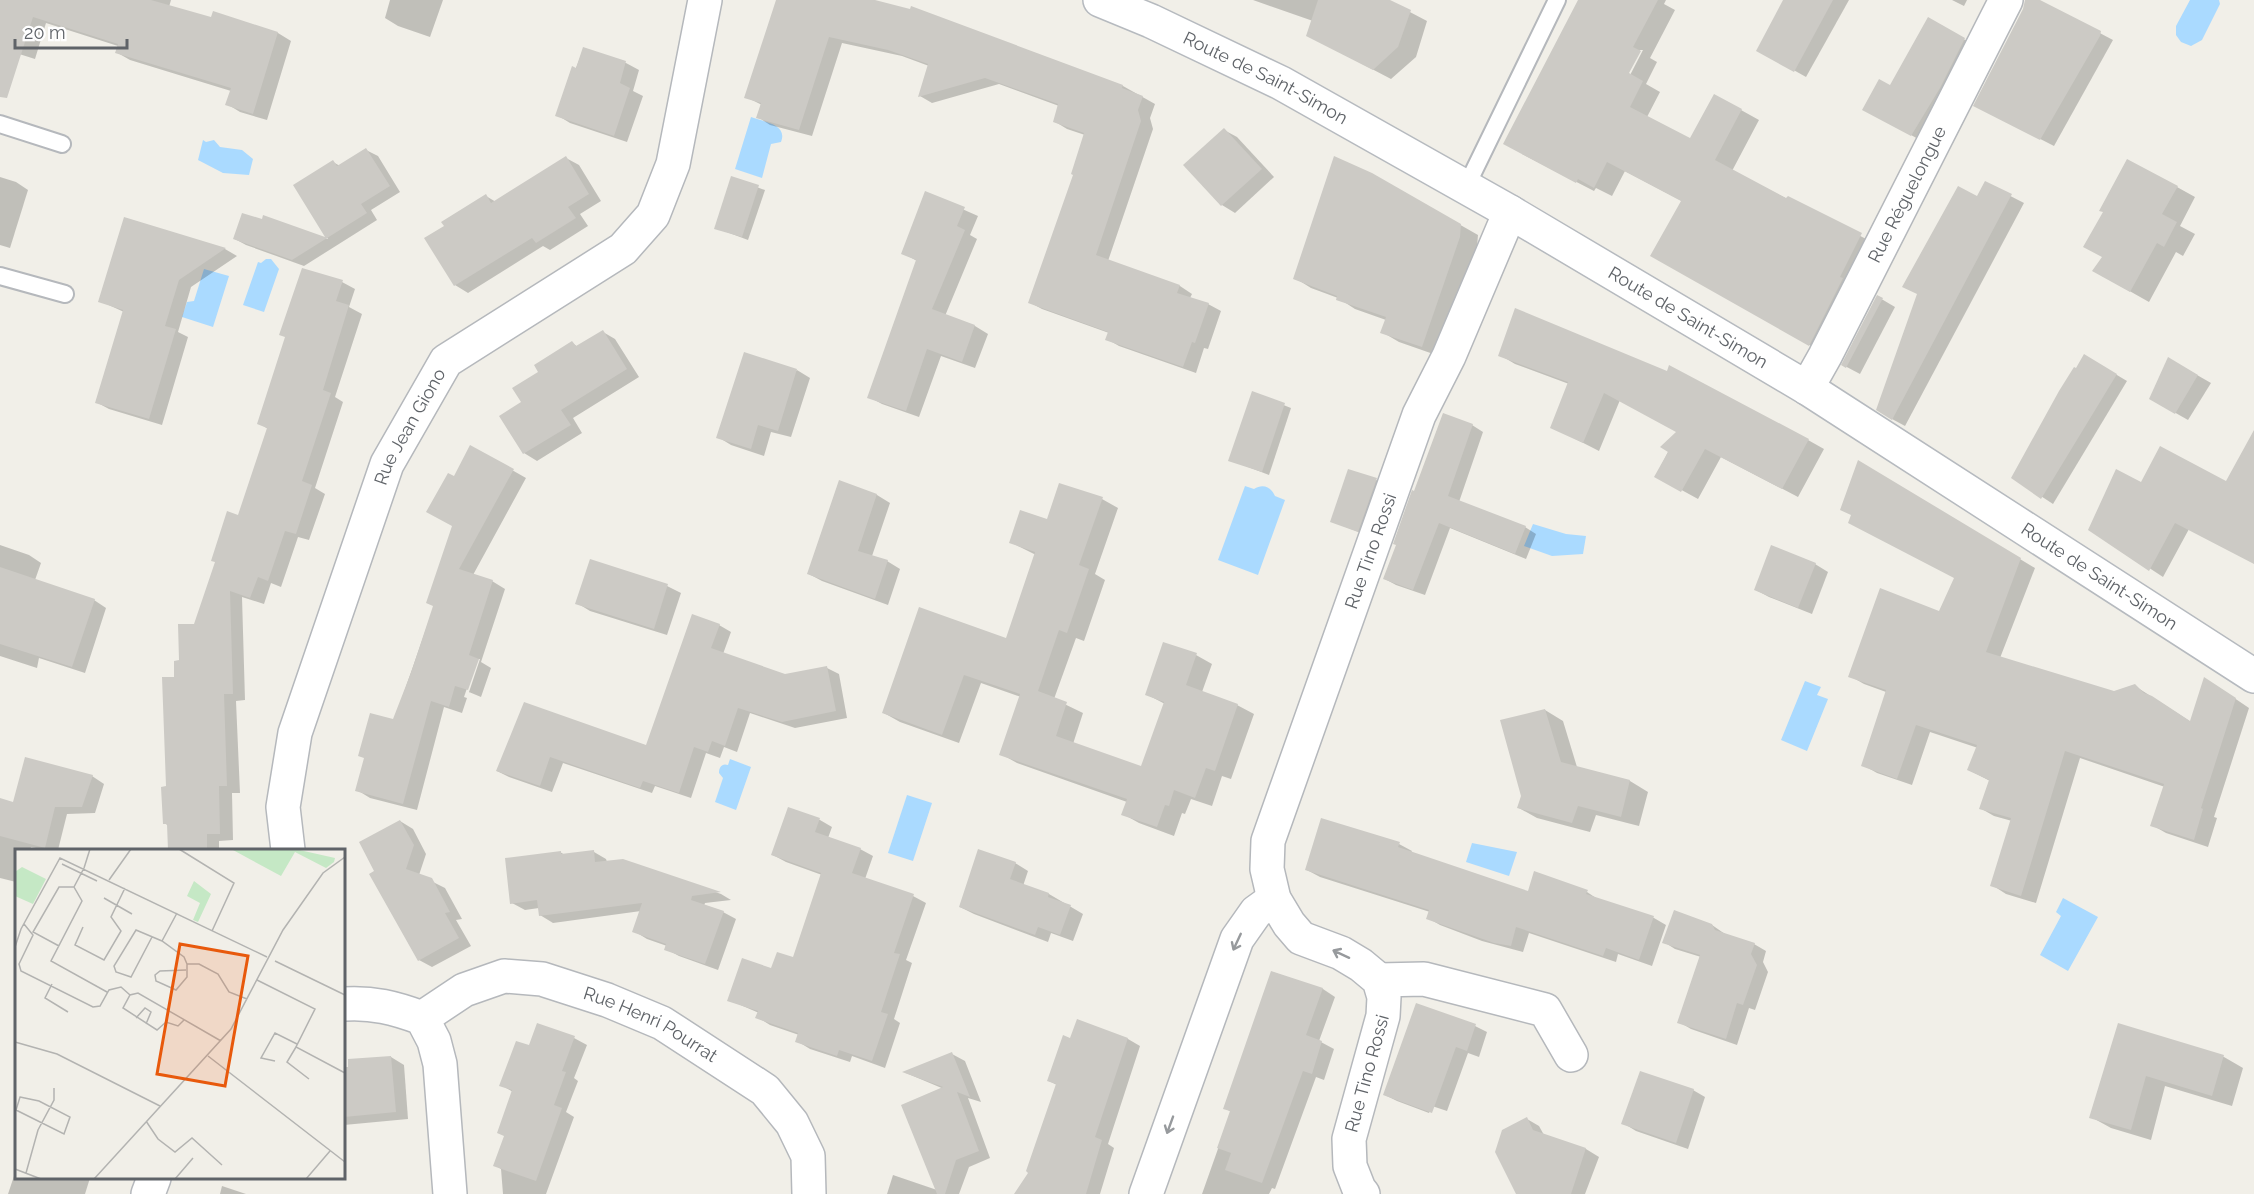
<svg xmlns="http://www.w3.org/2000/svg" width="2254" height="1194" font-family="Raleway,sans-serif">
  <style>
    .water { fill: #aadaff }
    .shadow { fill: #0003; fill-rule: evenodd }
    .building { fill: #cccac5 }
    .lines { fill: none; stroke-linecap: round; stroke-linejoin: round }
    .service-casing { stroke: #b5b8bc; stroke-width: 20 }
    .minor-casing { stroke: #b5b8bc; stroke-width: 36 }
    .secondary-casing { stroke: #b6babf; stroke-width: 36 }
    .service { stroke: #fff; stroke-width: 16 }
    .minor { stroke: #fff; stroke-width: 33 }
    .secondary { stroke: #fff; stroke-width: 33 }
    .oneway { stroke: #979a9d }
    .labels { text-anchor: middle; stroke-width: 5; stroke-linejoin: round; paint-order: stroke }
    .street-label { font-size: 18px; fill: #5f6368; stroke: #fff }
    .inset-road { fill: none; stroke: #b3b3b1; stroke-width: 1.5 }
    .view { fill: #e8590c; fill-opacity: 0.15; stroke: #e8590c; stroke-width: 3 }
    .inset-edge { fill: none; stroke: #5f6368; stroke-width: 3 }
  </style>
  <rect width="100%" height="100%" fill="#f1efe8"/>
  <g class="water">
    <polygon points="2190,0 2219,0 2220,4 2202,40 2191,46 2181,42 2176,35 2176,26"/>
    <path d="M751 117C764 122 788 124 781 142L771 144 762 178 735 169Z"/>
    <polygon points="203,140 206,142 214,140 220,147 242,150 253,159 249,175 223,173 198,160"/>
    <polygon points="266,259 271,259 279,269 264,312 243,305 258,262 261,263"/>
    <polygon points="204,269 229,276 213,327 182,317 187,302 194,301"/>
    <path d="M1245 486 1254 489C1263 483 1271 487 1275 496L1285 500 1258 575 1218 560Z"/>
    <polygon points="1533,524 1566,534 1586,536 1583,554 1552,556 1524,546"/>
    <polygon points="1805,681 1821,687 1817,695 1828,699 1807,751 1781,740"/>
    <path d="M730 759 751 767 736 810 715 802 723 778 719 773C719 767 722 763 728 765Z"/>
    <polygon points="907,795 932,803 913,861 888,853"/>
    <polygon points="1472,843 1517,852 1509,876 1466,862"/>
    <polygon points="2063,898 2098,917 2068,971 2040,955 2061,916 2056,912"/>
  </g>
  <g class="shadow">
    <polygon points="0,0 171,0 169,7 212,19 278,33 291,41 267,120 240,112 227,104 231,91 130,60 116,52 118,46 46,23 35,59 0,48"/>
    <polygon points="390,0 443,0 430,37 398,26 385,18"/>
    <polygon points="778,0 869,0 1123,86 1155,104 1150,118 1153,129 1108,261 1180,286 1192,294 1190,298 1208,304 1221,311 1208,349 1204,348 1196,373 1119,346 1107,339 1109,333 1042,309 1029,302 1075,175 1085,135 1067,129 1054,121 1059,106 999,84 932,103 920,96 929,66 902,56 842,43 812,136 770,125 758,117 762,105 746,97"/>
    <polygon points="1253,0 1387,0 1427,21 1416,57 1391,79 1307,35 1313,21"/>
    <path d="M1580 0H1666L1664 4 1675 10 1650 58 1657 62 1646 84 1660 92 1647 117 1691 140 1741 110 1759 120 1732 171 1878 245 1827 355 1652 255 1682 201 1625 171 1612 196 1596 188 1594 191 1522 154ZM1640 50H1643L1627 81 1625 79Z"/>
    <polygon points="1785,0 1849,0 1806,77 1758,50"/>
    <polygon points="1952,0 1967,0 1964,6"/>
    <polygon points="2027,0 2037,0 2113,40 2054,146 1988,112"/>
    <polygon points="1928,19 1974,45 1920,140 1864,109 1890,87"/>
    <polygon points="584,48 626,63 639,70 633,91 643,96 627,142 570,123 557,115"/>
    <polygon points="1224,130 1237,137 1274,177 1235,213 1222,205"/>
    <polygon points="366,150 378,156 400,192 371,210 377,220 304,266 246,245 235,239 263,221 264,217 328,239 295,186 333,162 340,166"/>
    <polygon points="566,158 579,165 601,201 580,214 588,226 550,250 543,246 468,293 455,285 486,196 496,202"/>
    <polygon points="1371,174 1478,235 1477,247 1439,356 1399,342 1382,332 1386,320 1355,309 1338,298 1311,288 1295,278"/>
    <polygon points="0,177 16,182 28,190 10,248 0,245"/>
    <polygon points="732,178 765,190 748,240 716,228"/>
    <polygon points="1985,183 2024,203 1905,426 1892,419"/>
    <polygon points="2177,187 2195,197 2180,226 2195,234 2183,256 2176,252 2149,302 2094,271 2103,257 2105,212"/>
    <polygon points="926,193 978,216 970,235 977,239 945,316 975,326 988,334 975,368 941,356 919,417 882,404 869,397 917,261 903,253"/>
    <polygon points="125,218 225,249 237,256 191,287 178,332 188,337 162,425 109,409 96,402 124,312 100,301"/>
    <polygon points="342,282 355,289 349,307 362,314 335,397 343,402 315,488 325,494 309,540 298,537 281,587 271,583 264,604 242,597 245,700 236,701 240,793 232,793 233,840 219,841 219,850 169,850 169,826 164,823 176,678 180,661 239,516 268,429 259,423"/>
    <polygon points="1878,297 1895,307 1860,374 1843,365"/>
    <polygon points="603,332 615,339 639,377 573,418 582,433 537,461 524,453 501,416 523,402 540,373 572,343 578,347"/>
    <polygon points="1500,355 1808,440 1824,449 1798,497 1721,457 1698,499 1656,476 1678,432 1620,400 1599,451 1552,427 1569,384 1515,364"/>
    <polygon points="2085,356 2127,381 2053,504 2013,478"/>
    <polygon points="2169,359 2211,383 2188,420 2151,399"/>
    <polygon points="797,370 810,378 791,437 771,432 764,456 731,445 718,437"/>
    <polygon points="1253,393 1291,408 1269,475 1230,460"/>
    <polygon points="1472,425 1483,432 1459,502 1525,527 1536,534 1526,559 1450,528 1425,595 1396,585 1385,579 1397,545"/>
    <polygon points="2254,433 2254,563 2189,529 2163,577 2090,529 2142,484 2226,483"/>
    <path d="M471 447 526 478 473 575 492 581 505 589 481 662 491 668 481 697 469 692 462 713 444 707 417 810 370 798 357 790 394 721 434 606 453 525 454 478ZM477 659H480L467 698 464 697Z"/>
    <polygon points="1859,462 2035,568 2000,658 2114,692 2135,686 2191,722 2218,687 2249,708 2214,817 2217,818 2208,847 2166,833 2152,825 2165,787 2080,758 2036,903 2006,894 1992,885 2012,821 1994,816 1980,808 1990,781 1969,770 1978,748 1930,732 1912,785 1877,773 1863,765 1886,692 1864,684 1850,676 1940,613 1956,578"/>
    <polygon points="1376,480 1382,483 1364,534 1338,524"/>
    <polygon points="840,482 877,495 890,503 872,556 887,561 900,569 888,605 822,581 809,574"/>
    <polygon points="1102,499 1118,508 1095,574 1105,580 1084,641 1076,638 1054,699 1083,713 1073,744 1142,768 1165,704 1146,694 1196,655 1212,664 1202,692 1237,705 1254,714 1231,779 1222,776 1212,806 1191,799 1185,814 1182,813 1174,836 1139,823 1123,814 1127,802 1017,763 1001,754 1021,697 981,683 959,743 900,722 884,713 1007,640 1036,555 1010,542 1048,521"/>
    <polygon points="0,545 29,555 41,563 35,580 94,600 106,608 85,673 39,658 37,668 0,656"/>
    <polygon points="591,561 667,586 681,593 667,635 590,611 577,603"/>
    <polygon points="1815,564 1828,572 1812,614 1769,597 1756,590"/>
    <polygon points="719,625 731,632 723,654 785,676 827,668 839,674 847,718 795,728 750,713 737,752 724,747 720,758 706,753 691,798 655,786 652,793 563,763 552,792 509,777 497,771 524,704 647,746"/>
    <polygon points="1545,710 1563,721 1577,767 1630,781 1648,792 1639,826 1596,815 1590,832 1537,818 1519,808"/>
    <polygon points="92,776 104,784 95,813 67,814 58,850 46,850 31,847 30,850 16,850 16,882 0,878 0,800 15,803"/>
    <polygon points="789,809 820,820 832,827 828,838 860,849 873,856 865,879 913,896 926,903 906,960 912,963 894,1019 900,1023 885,1068 852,1056 850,1062 810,1049 797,1041 799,1035 770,1025 757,1017 759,1013 729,1000 772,970 794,959 822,875 786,862 773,855"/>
    <polygon points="400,821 413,829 426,854 419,875 445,888 462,919 456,920 471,946 432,967 419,960 376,871"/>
    <polygon points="1399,844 1412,851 1411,853 1529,893 1587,892 1599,900 1654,918 1666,925 1652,966 1618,954 1616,962 1529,933 1523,952 1482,941 1440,925 1428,918 1430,912 1320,877 1307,870"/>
    <polygon points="560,852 565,855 594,852 606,859 607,862 623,860 721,894 731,900 705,903 704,906 723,912 736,919 718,970 679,956 666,949 667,946 647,939 634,931 641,911 553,923 540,915 539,908 525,910 512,903"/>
    <polygon points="1015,863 1028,871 1023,886 1049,894 1083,914 1073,941 1051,933 1048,942 974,914 960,907"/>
    <polygon points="1712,925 1725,934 1754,944 1766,951 1763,962 1768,972 1755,1010 1749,1008 1737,1045 1691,1029 1679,1022 1701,957 1675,949 1664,942"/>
    <polygon points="1272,972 1323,989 1335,997 1319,1041 1334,1049 1324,1080 1316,1077 1275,1189 1272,1188 1269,1194 1202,1194 1231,1112 1225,1108"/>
    <polygon points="1078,1021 1128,1039 1140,1046 1108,1144 1114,1148 1100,1194 1028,1194 1031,1172 1057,1085 1049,1081 1071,1040"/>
    <polygon points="2119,1025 2224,1057 2243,1068 2232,1106 2165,1086 2151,1140 2111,1128 2091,1117"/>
    <polygon points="1475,1026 1487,1032 1479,1057 1468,1053 1447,1111 1432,1106 1429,1113 1397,1101 1385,1095"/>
    <polygon points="574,1038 587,1045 574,1078 578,1081 566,1112 574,1117 546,1194 503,1194 501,1169 495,1165 505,1136 513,1092 501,1085 530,1047"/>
    <polygon points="952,1054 965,1061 981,1102 968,1098 990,1158 969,1167 959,1194 887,1194 893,1175 937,1190 944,1089 906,1073"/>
    <polygon points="391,1057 404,1065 408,1119 344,1125 344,1069"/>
    <polygon points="1693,1090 1705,1097 1688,1149 1636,1131 1623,1123"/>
    <polygon points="1527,1119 1539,1126 1544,1135 1586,1149 1599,1157 1585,1194 1518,1194"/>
    <polygon points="15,1173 16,1178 90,1178 85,1194 8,1194"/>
    <polygon points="222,1186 246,1194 220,1194"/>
  </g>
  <g class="building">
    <polygon points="0,0 151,0 211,17 213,11 278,32 253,114 225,105 231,88 115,53 118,44 33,17 7,98 0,97"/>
    <polygon points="776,0 875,0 910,9 911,6 1123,85 1122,88 1143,96 1138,110 1141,121 1096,255 1180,285 1177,293 1209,303 1195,343 1192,342 1183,367 1105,340 1108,332 1028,303 1073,175 1071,174 1084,133 1053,122 1058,104 985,78 918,97 928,64 888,50 829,37 799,130 756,118 761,103 744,98"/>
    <polygon points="1318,0 1390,0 1411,10 1398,47 1373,70 1306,36"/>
    <polygon points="1578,0 1658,0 1633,47 1641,51 1629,73 1643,81 1630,107 1690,138 1714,94 1742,109 1715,160 1786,198 1788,196 1862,233 1840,277 1843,278 1809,346 1650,256 1681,201 1607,162 1594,188 1578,179 1576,183 1503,144"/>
    <polygon points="1783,0 1833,0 1794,72 1756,51"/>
    <polygon points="2025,0 2040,0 2101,31 2100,36 2040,140 1973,106 2023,9"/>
    <polygon points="1928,17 1965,38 1940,88 1911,136 1862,110 1879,79 1890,85"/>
    <polygon points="583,47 626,61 620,83 630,88 614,136 555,116 572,66 576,68"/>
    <polygon points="1224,128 1262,169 1221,206 1183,165"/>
    <polygon points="366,148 390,186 361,204 367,213 292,260 233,239 242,213 262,219 263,215 325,237 293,185 333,160 337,166"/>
    <polygon points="566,156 589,194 568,207 576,218 536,243 532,238 454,286 424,238 444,226 441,222 486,194 491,203"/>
    <polygon points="1334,156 1372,173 1461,224 1460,237 1422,347 1380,333 1386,317 1336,300 1337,296 1293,279"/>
    <polygon points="2127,159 2178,186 2162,214 2177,222 2164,247 2157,243 2130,292 2092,271 2102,257 2083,247 2103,212 2099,211"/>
    <polygon points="731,176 759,185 742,237 714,229"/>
    <polygon points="1985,181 2012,194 1892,420 1876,410 1917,294 1902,287 1958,186 1977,196"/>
    <polygon points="925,191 965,207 957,226 965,230 932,309 975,325 962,362 927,349 906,411 867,398 916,260 901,254"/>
    <polygon points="124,217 226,248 179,280 165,326 176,329 149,419 95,403 123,310 98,302"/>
    <polygon points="302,268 343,280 336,301 349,305 323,390 331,393 302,481 312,485 296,534 285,531 268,581 258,577 250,598 230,591 233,694 224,694 227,786 219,786 220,834 207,834 207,850 168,850 167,824 163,824 161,787 166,786 162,677 174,677 174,661 179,660 178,624 194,624 215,562 211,561 227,511 238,515 267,428 257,424 285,337 279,335"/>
    <polygon points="1877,295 1883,298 1846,368 1841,365"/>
    <polygon points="1515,308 1667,371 1669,365 1809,439 1782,489 1705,449 1681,492 1654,477 1668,452 1660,447 1676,432 1604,393 1583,443 1550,428 1568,382 1498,356"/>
    <polygon points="603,330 627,369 561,410 571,425 523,454 499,416 521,402 512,388 538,372 534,365 572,341 576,346"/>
    <polygon points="744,352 797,369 778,431 758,425 751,449 716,438"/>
    <polygon points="2084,354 2117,374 2041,499 2011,478 2059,391 2074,367 2076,368"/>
    <polygon points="2168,357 2198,375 2175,414 2149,399"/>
    <polygon points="1252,391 1285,403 1262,472 1228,461"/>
    <polygon points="1443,413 1473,424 1448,496 1526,526 1515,554 1439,523 1413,590 1383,579 1396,545 1393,544 1412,490 1414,491"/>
    <polygon points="2254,430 2254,564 2175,523 2149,571 2088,530 2116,469 2141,482 2160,446 2226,481"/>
    <polygon points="470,445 514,469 459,569 493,580 469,655 479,659 468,690 455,686 449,707 431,701 403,804 355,791 364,758 358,756 370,713 393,719 412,670 433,606 426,603 452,526 426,512 448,473 454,476"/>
    <polygon points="1858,460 2021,558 1986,652 2114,691 2135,684 2144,693 2152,696 2190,721 2204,677 2236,698 2201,808 2203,809 2194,840 2150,826 2164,784 2065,751 2021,896 1990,886 2011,818 1979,809 1989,780 1967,770 1977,745 1916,725 1897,779 1861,766 1886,690 1848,677 1880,588 1939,611 1954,578 1848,523 1851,515 1840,510"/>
    <polygon points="1348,469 1377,478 1358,532 1330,522"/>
    <polygon points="839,480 877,494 858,551 888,560 875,599 807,574"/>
    <polygon points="1059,483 1103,497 1079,565 1089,569 1067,633 1059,630 1038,691 1067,702 1056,736 1141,766 1164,702 1145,695 1163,642 1197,653 1186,685 1238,704 1215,771 1206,768 1195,798 1174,790 1169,806 1165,805 1157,827 1121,815 1127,799 999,755 1020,694 964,675 942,735 882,713 919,607 1006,638 1035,552 1009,543 1020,510 1047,519"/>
    <polygon points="1771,545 1816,563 1798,608 1754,590"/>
    <polygon points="590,559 668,584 654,629 575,604"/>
    <polygon points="0,567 95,599 72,667 0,644"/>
    <polygon points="692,614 720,624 711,648 785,674 827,666 836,711 782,722 738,708 725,746 712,741 708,752 694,747 679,793 643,781 640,788 550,757 540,786 496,771 524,702 646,745"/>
    <polygon points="1545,709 1561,762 1630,780 1621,817 1578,806 1572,823 1517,808 1521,796 1500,720"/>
    <polygon points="25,757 93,775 82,807 55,807 45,848 0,836 0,798 13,802"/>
    <polygon points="788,807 820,818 815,832 861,848 852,873 914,894 894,953 900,954 881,1012 888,1014 872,1061 839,1050 837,1056 795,1042 798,1033 755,1018 758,1011 727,1001 742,958 771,968 777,952 793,957 821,873 771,855"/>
    <polygon points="1321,818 1400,842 1398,847 1528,891 1534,871 1588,890 1586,894 1654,916 1639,960 1606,948 1603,956 1516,927 1511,946 1494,943 1426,919 1429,910 1305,870"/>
    <polygon points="400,820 414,845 406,869 432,878 450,912 445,913 459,938 418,961 369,874 374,871 359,842"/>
    <polygon points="978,849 1016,862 1010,879 1049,893 1048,897 1071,905 1060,935 1038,927 1035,935 959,907"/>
    <polygon points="594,850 595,862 623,859 721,892 692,896 691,900 724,911 705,964 664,950 666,944 632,932 642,903 539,916 537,900 510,904 505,858 561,851 561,854"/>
    <polygon points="1674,910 1712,924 1715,930 1755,943 1751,954 1757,965 1743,1005 1737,1003 1726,1039 1677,1023 1700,955 1662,943"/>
    <polygon points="1271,971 1323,988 1306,1035 1322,1041 1312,1074 1303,1071 1262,1183 1225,1170 1231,1153 1217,1148 1230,1111 1223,1109"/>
    <polygon points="1416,1003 1476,1024 1467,1051 1456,1047 1432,1113 1383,1095"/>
    <polygon points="1077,1019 1128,1038 1095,1137 1102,1140 1086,1194 1014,1194 1028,1173 1026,1171 1056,1084 1047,1081 1063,1035 1070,1038"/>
    <polygon points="537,1023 575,1036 562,1071 566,1072 554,1105 562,1108 536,1181 493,1166 504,1136 497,1133 512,1090 499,1086 516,1041 529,1045"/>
    <polygon points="2118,1023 2224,1055 2212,1096 2146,1076 2131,1130 2089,1118"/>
    <polygon points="952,1052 970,1097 957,1092 979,1151 956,1160 945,1194 937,1194 901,1105 943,1087 902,1072"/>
    <polygon points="391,1056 396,1112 344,1117 344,1067 348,1067 348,1059"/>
    <polygon points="1640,1071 1694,1089 1676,1143 1621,1124"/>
    <polygon points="1527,1117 1533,1130 1586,1148 1571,1194 1516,1194 1495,1152 1502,1130"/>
  </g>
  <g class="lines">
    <g class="service-casing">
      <g id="service">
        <polyline points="0,124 62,144"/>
        <polyline points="1466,187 1557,0"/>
        <polyline points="0,276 65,294"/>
      </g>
    </g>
    <g class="minor-casing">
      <g id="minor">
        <path id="s1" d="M1807 388 1825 356 2006 0"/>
        <path id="s2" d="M288 850 283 807 295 733 387 464 446 361 623 249 653 215 673 164 705 0"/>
        <polyline points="1379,980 1424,979 1545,1010 1571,1055"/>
        <path d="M344 1004C372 1002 395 1008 422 1018L434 1041 440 1064 450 1194"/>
        <path id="s3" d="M422 1018 464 990 504 976 542 979 607 1000 662 1023 765 1090 792 1123 808 1156 809 1194"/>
        <polyline points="148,1194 154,1178"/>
        <polyline points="1146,1194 1237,939 1256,912 1274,899"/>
        <path id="s4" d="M1363 1194 1359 1189 1350 1166 1349 1139 1383 1016 1384 997 1379 980 1361 965 1341 953 1301 938 1289 924 1274 899 1267 869 1268 841 1419 415 1449 356 1510 212"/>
      </g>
    </g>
    <g class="secondary-casing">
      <g id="secondary">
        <path id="s5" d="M1100 0 1151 21 1281 83 1510 212 1807 388 2254 676"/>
      </g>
    </g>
    <use href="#service" class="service"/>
    <use href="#minor" class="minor"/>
    <use href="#secondary" class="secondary"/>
  </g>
  <defs><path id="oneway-shaft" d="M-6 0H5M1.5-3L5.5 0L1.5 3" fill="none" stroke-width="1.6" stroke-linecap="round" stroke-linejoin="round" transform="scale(1.5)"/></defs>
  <g class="oneway">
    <use href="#oneway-shaft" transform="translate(1237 942) rotate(115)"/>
    <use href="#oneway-shaft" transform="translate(1341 954) rotate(-155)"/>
    <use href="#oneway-shaft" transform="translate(1170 1125) rotate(110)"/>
  </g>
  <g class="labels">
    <g class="street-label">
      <text dy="6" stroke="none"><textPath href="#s5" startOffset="183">Route de Saint-Simon</textPath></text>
      <text dy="6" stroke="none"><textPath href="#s1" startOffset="218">Rue Réguelongue</textPath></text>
      <text dy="6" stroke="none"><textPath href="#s5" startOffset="669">Route de Saint-Simon</textPath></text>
      <text dy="6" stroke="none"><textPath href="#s2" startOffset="446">Rue Jean Giono</textPath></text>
      <text dy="6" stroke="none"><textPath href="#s4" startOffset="726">Rue Tino Rossi</textPath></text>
      <text dy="6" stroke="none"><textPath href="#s5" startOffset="1155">Route de Saint-Simon</textPath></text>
      <text dy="6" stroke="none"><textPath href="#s3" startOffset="249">Rue Henri Pourrat</textPath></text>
      <text dy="6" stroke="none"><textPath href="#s4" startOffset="126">Rue Tino Rossi</textPath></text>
    </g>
  </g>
  <g transform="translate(15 849)">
    <rect width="330" height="330" fill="#f1efe8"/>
    <path d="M280 0 320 9 319 13 311 19 280 3 266 27 218 1ZM7 18 31 30 18 55 0 47V23ZM179 32 196 45 183 73 178 71 185 54 172 47Z" fill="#c5e8c5"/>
    <path class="inset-road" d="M164 0 219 34 197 82M47 15 82 32M69 19 59 38 67 52 36 112 92 143M69 19 75 0M94 31 116 0M89 49 117 65M9 75 18 86 4 115 6 122 78 158 85 157 94 141 106 138 115 146M68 78 60 96 89 111 106 82 96 68 110 39M137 88 116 128 101 123 99 117 121 81 147 92 169 108 172 115M147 92 162 64M44 97 18 83 44 38H59M0 98 6 80 45 9 252 108M260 112 330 146M172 115H184L203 125 214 143 232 150M171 121 145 122 140 126 141 132 161 141 172 128V115M242 131 300 160 281 198 330 224M37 135 30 149 53 163M121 169 130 159 136 163 131 175M169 171 163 177 151 173 142 181 108 159 115 146 123 144 206 192M0 193 42 205 145 257M281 198 272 213 294 230M193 207 330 313M260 212 246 209 260 184 282 195M5 248 24 252 55 268 49 285 1 261ZM131 272 143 290 160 303 177 289 207 316M0 320 26 330M11 324 23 281 39 251V239M79 330 216 180 268 81 308 24 330 8M160 330 178 309M291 330 315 302"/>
    <path class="view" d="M165 95 233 107 210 237 142 225Z"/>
    <rect width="330" height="330" class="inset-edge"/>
  </g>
  <path d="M15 39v9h112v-9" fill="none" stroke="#5f6368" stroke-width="3"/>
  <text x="24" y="39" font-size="18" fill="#5f6368" stroke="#ffffff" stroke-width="4.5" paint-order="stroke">20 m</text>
</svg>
